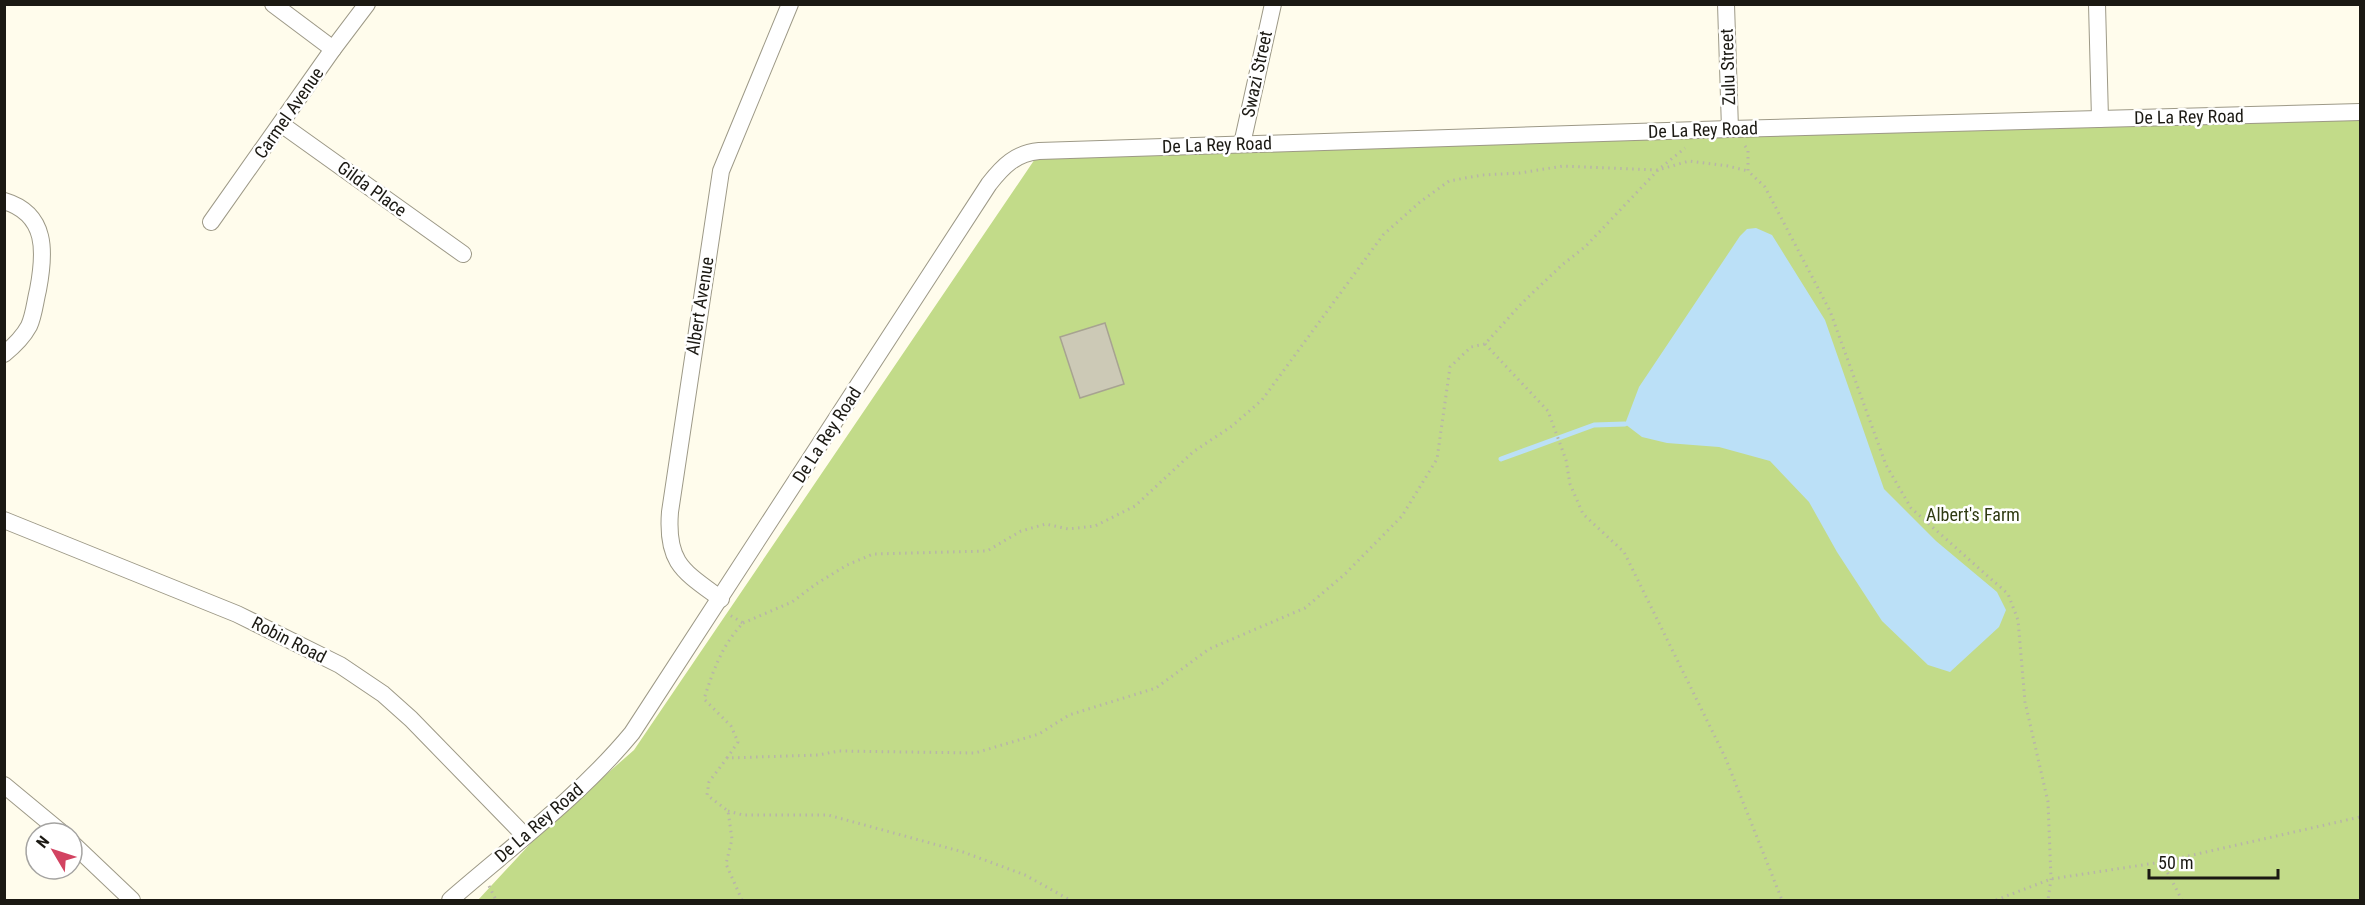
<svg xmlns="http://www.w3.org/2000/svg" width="2365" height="905" font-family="'Roboto Condensed',sans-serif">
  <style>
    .green { fill: #c2db89 }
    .water { fill: #bbe0f7 }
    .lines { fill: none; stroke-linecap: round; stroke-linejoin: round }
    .stream { stroke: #bbe0f7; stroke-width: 5 }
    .building { fill: #ccc9b6; stroke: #a7a391; stroke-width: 1.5 }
    .minor-casing { stroke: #9d9987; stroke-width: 18 }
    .path { stroke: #b8b5a8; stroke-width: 3; stroke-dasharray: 1.5 4.5; stroke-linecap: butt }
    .minor { stroke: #fff; stroke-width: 16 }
    .labels { text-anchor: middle; stroke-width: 5; stroke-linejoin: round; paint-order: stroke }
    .street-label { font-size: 18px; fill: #1b1913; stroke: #fff }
    .park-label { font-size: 18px; fill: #303b13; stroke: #fff }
  </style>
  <rect width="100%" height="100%" fill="#fffcec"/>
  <polygon class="green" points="2360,118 2360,900 478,900 543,830 634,750 1037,156"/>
  <polygon class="water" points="1756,228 1772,235 1825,320 1884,489 1936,541 1997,592 2006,610 1999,627 1950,672 1928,665 1882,621 1837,552 1809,502 1770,461 1719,447 1667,443 1642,437 1625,424 1639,387 1740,236 1747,229"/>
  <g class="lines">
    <polyline class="stream" points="1501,459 1594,425 1625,424"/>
  </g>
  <polygon class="building" points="1105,323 1124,384 1080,398 1060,337"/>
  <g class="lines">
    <g class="minor-casing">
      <g id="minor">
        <polyline points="273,4 333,49"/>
        <polyline points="1726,4 1730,129"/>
        <polyline points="2097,4 2100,119"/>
        <polyline points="281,124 463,254"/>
        <polyline points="1242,144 1273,4"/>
        <path d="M4 201C48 214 45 253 38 290 35 302 34 315 29 326 23 337 14 346 4 354"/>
        <polyline points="211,222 333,49 367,4"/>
        <polyline points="4,520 237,614 340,665 383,694 411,719 525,836"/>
        <path d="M721 599C683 571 666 563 670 512L721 171 790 4"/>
        <polyline points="4,785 62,833"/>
        <polyline points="72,843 132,900"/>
        <path d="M450 900C512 846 580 796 632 733L989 184C1003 166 1016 153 1039 151L1730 129 2360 112"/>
      </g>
    </g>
    <g class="path">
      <polyline points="1745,146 1748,150 1748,171 1765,187 1830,311 1886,465 1911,508 2008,594 2018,620 2025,702 2048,802 2051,879 2048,900"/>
      <polyline points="1485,344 1548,411 1566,460 1570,484 1583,514 1624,552 1725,757 1782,900"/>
      <polyline points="743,623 792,602 816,584 847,565 873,554 987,551 1021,531 1046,524 1068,529 1095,526 1135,506 1193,452 1232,426 1262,400 1383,235 1420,202 1449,181 1482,175 1520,173 1563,166 1658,170 1689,161 1728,166 1748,171"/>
      <path d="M727 758 738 742 731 726 704 699C713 671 722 645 743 623L728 614"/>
      <polyline points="728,811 743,815 828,815 963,852 1025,875 1070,900"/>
      <polyline points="2162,862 2182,900"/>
      <polyline points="489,886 496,900"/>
      <polyline points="742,900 726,864 732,839 728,811 707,795 709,782 727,758 818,755 839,751 975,753 1039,734 1069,715 1156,688 1209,649 1305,608 1345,574 1402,516 1437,459 1450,367 1471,347 1485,344 1522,303 1562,265 1586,246 1658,170 1685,148"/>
      <polyline points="1996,900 2051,879 2162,862 2360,817"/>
    </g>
    <use href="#minor" class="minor"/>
  </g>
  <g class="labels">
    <g class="street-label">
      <text transform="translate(1728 67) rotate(-92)" y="6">Zulu Street</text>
      <text transform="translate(1257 74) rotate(-78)" y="6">Swazi Street</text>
      <text transform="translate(289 113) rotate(-55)" y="6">Carmel Avenue</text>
      <text transform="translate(2189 117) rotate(-1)" y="6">De La Rey Road</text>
      <text transform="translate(1703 130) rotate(-2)" y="6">De La Rey Road</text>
      <text transform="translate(1217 145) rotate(-2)" y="6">De La Rey Road</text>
      <text transform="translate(372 189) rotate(36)" y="6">Gilda Place</text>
      <text transform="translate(700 306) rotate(-81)" y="6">Albert Avenue</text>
      <text transform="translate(827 435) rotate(-57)" y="6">De La Rey Road</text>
      <text transform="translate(289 640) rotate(27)" y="6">Robin Road</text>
      <text transform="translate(539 823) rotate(-41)" y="6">De La Rey Road</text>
    </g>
    <g class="park-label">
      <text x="1973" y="521">Albert's Farm</text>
    </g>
  </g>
  <rect width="2365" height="905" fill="none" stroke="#1b1913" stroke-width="12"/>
  <g transform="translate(54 851) rotate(309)"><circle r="28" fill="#ffffff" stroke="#a4a3a1" stroke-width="1.5"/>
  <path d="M0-4.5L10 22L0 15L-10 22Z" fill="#d24361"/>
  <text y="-9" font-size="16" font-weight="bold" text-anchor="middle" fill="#1b1913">N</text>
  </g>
  <path d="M2149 869v9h129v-9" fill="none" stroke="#1b1913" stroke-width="3"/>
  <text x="2158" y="869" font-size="18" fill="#1b1913" stroke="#ffffff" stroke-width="4.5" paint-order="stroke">50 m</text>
</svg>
